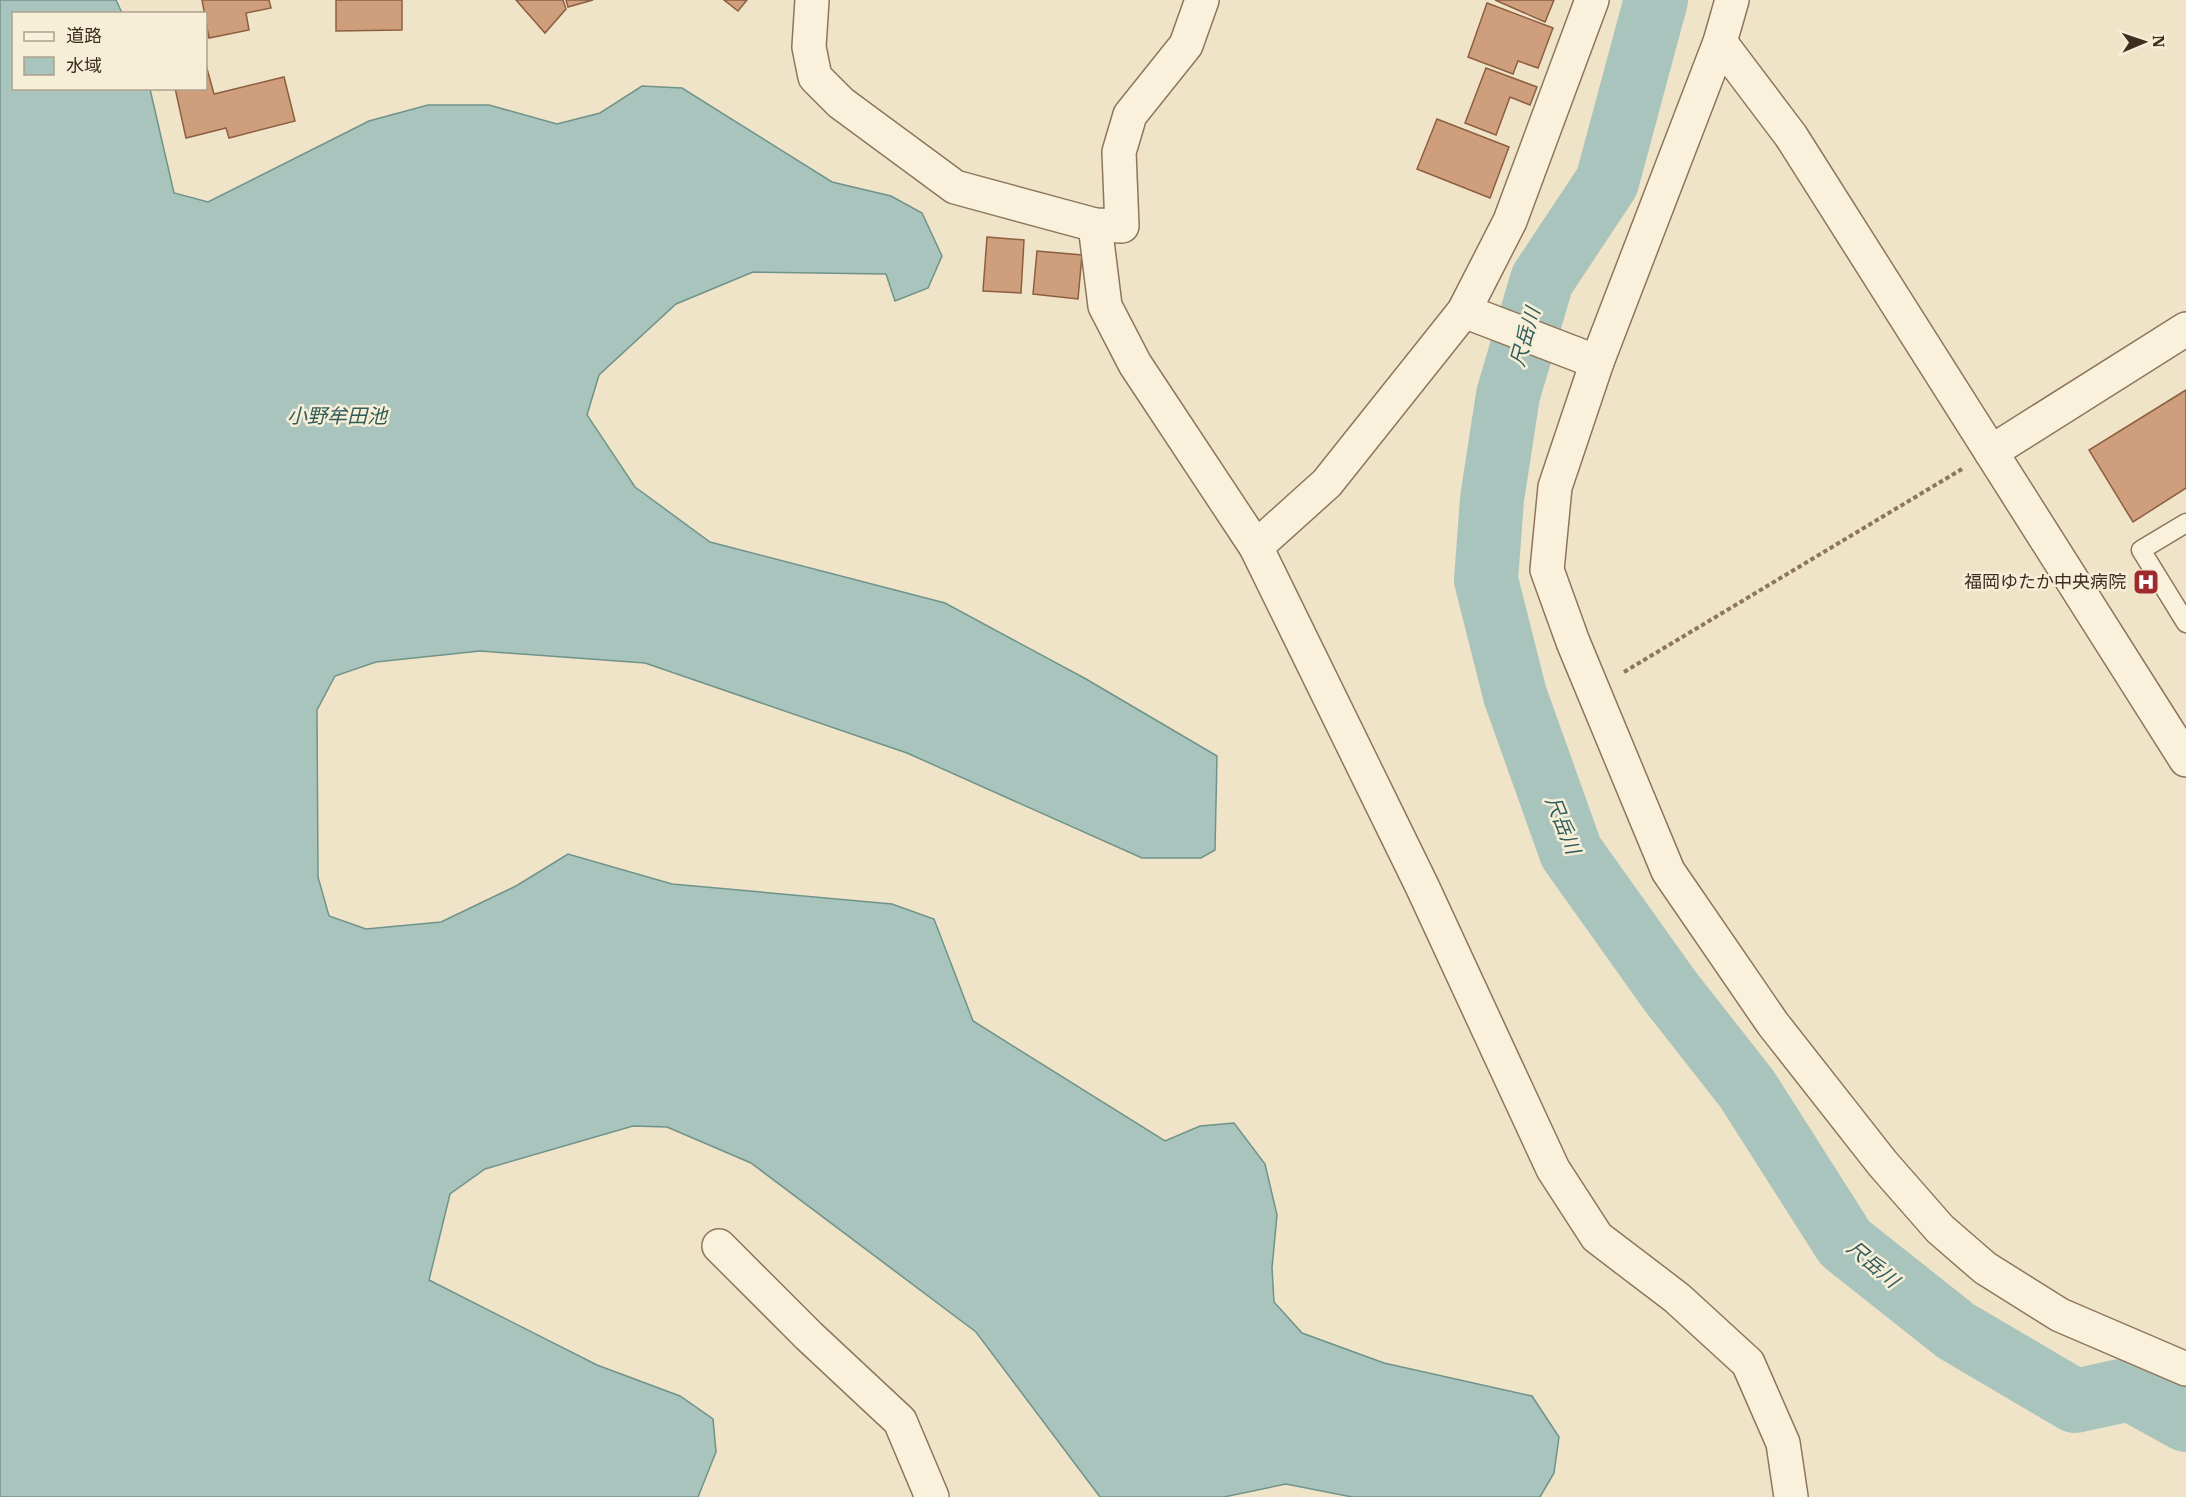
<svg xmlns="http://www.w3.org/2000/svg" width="2186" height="1497" font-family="'IBM Plex Serif','Noto Sans JP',serif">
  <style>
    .water { fill: #a9c4bc; stroke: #6f938a; stroke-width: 1.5 }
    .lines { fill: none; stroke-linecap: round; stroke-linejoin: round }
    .river { stroke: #a9c4bc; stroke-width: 64 }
    .building { fill: #cf9f7d; stroke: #8d5f41; stroke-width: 1.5 }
    .service-casing { stroke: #8d765c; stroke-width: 21 }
    .minor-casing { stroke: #8d765c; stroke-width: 36 }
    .path { stroke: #8d765c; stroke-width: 4; stroke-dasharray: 4.5 3; stroke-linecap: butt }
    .service { stroke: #faf1dc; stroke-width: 18 }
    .minor { stroke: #faf1dc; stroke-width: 33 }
    .labels { text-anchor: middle; stroke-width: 5; stroke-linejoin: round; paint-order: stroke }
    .poi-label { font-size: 18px; fill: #3d2e20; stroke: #f7eed8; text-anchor: end }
    .water-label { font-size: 20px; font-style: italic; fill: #2f5d5a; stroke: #f7eed8 }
  </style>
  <rect width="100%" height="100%" fill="#f0e4c8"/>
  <polygon class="water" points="0,0 116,0 122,13 14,14 14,88 150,89 174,193 208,202 369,121 428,105 489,105 557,124 600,113 642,86 682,88 832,182 891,196 922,213 942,256 928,288 895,301 886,274 753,272 676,304 599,375 587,415 635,487 710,542 945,603 1086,679 1217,756 1215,850 1201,858 1142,858 907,753 645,663 480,651 376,662 335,676 317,710 318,877 329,916 366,929 441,922 516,886 568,854 672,884 892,904 934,919 973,1021 1165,1141 1200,1126 1234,1123 1265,1164 1277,1215 1272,1268 1274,1302 1302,1333 1384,1363 1532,1396 1559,1437 1554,1473 1540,1497 1352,1497 1286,1484 1224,1497 1100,1497 976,1332 751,1163 667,1127 633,1126 485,1169 450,1194 429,1280 597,1365 680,1396 713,1419 716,1452 698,1497 0,1497"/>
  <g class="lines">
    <polyline class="river" points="1656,0 1607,182 1542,280 1508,395 1492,499 1486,580 1515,695 1571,852 1670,991 1747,1089 1845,1243 1956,1331 2075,1401 2130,1389 2186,1420"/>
  </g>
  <g class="building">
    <polygon points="202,0 269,0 271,8 246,13 249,30 209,38"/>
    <polygon points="336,0 402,0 402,30 336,31"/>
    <polygon points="516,0 563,0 566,9 545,33"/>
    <polygon points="566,0 593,0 568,7"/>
    <polygon points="724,0 747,0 738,11"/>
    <polygon points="1495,0 1554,0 1545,22"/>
    <polygon points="1487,3 1553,28 1538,68 1518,61 1513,74 1468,57"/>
    <polygon points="206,65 214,94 284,77 295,121 229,138 226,128 186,138 175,88 206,88"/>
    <polygon points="1486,68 1537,87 1530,105 1510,97 1496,135 1465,123"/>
    <polygon points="1437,119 1509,147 1490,198 1417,169"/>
    <polygon points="987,237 1024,240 1021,293 983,291"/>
    <polygon points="1037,251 1082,255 1078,299 1033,294"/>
    <polygon points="2186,390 2186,488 2133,522 2089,450"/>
  </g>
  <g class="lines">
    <g class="service-casing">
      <polyline id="service" points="2186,523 2141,550 2186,623"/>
    </g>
    <g class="minor-casing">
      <g id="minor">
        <polyline points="812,0 809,47 815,77 841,103 955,187 1095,225 1122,226 1119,152 1130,115 1186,45 1202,0"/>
        <polyline points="1732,0 1720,42 1597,362 1555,487 1547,570 1573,642 1668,871 1773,1024 1883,1164 1940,1229 1985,1268 2060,1315 2186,1369"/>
        <polyline points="1720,42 1791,136 2186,760"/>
        <polyline points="1095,225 1105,306 1135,364 1256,547 1422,886 1553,1169 1597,1237 1677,1298 1748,1363 1783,1443 1791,1497"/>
        <polyline points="1464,311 1597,362"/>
        <polyline points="1991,452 2186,329"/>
        <polyline points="1256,547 1327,483 1464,311 1510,221 1592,0"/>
        <polyline points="719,1246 809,1336 900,1421 932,1497"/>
      </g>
    </g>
    <polyline class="path" points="1624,672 1962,469"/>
    <use href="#service" class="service"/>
    <use href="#minor" class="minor"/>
  </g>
  <defs>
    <g id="hospital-square" transform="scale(1.35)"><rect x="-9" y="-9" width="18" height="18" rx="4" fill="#9e2a2b" stroke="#f7eed8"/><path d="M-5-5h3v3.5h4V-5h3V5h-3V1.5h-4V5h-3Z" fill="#fff"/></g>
  </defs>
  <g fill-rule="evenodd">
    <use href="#hospital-square" x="2146" y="582"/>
  </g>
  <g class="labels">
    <g class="poi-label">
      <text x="2126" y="588">福岡ゆたか中央病院</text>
    </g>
    <g class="water-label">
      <text transform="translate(1525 337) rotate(-74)" y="7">尺岳川</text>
      <text x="337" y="423">小野牟田池</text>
      <text transform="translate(1563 825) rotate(68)" y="7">尺岳川</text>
      <text transform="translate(1873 1264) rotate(40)" y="7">尺岳川</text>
    </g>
  </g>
  <rect x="12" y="12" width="195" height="78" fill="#f7eed8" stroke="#ada18e" stroke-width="1.5"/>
  <rect x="24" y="32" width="30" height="9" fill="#faf1dc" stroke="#ada18e" stroke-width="1.5"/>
  <text x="66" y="42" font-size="18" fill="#3d2e20">道路</text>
  <rect x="24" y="57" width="30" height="18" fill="#a9c4bc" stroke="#ada18e" stroke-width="1.5"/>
  <text x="66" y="72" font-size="18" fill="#3d2e20">水域</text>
  <g transform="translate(2144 42) rotate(88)" stroke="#f7eed8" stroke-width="4.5" paint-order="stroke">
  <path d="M0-4.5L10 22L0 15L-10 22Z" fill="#3d2e20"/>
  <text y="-9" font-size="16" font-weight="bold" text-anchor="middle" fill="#3d2e20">N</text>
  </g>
</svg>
